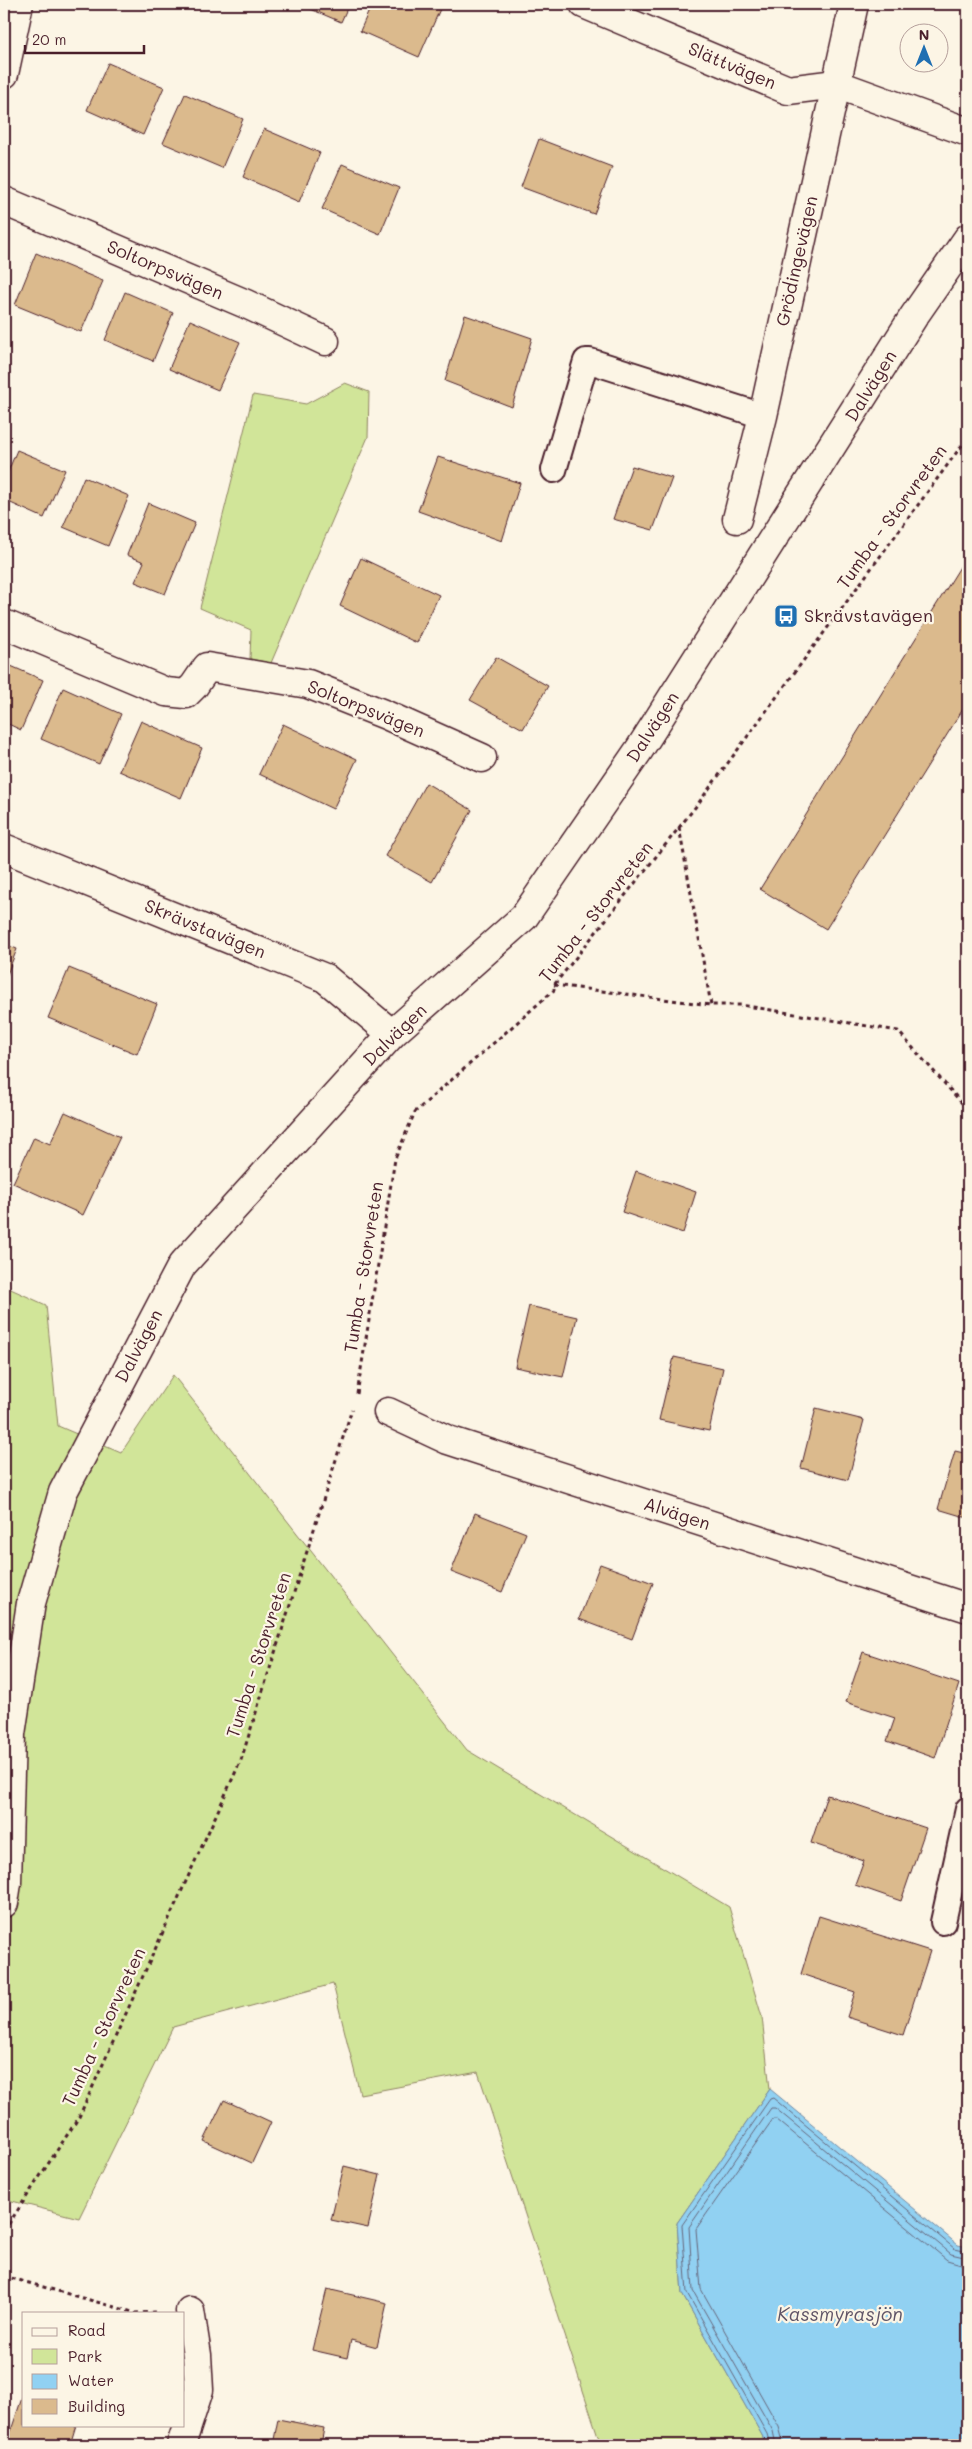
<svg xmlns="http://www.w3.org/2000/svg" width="972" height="2449" font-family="Mali,sans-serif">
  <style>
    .green { fill: #d1e599; stroke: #8e8262 }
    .water { fill: #91d1f2; stroke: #758aa2 }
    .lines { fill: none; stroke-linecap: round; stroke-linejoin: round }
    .shore { stroke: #66667b; stroke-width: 1 }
    .building { fill: #dbba8d; stroke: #4a1f2b }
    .lane-casing { stroke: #4a1f2b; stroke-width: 28 }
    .street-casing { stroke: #4a1f2b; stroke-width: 31 }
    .primary-casing { stroke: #4a1f2b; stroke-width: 31 }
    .path { stroke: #4a1f2b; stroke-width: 3; stroke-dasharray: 4 4; stroke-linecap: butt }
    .lane { stroke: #fcf5e5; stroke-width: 24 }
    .street { stroke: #fcf5e5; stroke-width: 28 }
    .primary { stroke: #fcf5e5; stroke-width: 28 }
    .labels { text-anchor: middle; stroke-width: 4.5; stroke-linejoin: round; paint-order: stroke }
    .street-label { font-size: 18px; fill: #4a1f2b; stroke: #fcf5e5 }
    .poi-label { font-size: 18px; fill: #4a1f2b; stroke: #fcf5e5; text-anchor: start }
    .water-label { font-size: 19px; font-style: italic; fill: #5f5467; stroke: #fcf5e5 }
  </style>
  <rect width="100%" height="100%" fill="#fcf5e5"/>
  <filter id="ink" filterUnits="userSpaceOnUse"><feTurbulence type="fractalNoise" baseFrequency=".02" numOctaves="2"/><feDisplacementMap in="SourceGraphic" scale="10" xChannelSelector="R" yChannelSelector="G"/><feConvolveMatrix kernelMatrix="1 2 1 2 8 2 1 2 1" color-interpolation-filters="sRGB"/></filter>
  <g filter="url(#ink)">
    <g class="green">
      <polygon points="345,383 369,392 368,437 271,663 250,659 251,630 200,608 253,395 306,404"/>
      <polygon points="4,1286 46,1305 58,1426 121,1453 173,1375 467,1750 729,1907 762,2017 770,2089 677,2223 682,2294 763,2437 765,2445 601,2445 478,2072 360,2094 333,1984 173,2027 79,2218 4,2199"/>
    </g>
    <polygon class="water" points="770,2089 958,2245 968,2247 968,2445 765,2445 763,2437 682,2294 677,2223"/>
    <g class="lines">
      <g class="shore">
        <polyline points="770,2445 767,2434 687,2293 682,2225 770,2099 773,2098 955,2249 968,2252"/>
        <polyline points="776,2445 773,2431 693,2291 689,2227 771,2108 775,2108 951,2254 968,2258"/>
        <polyline points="784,2445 779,2427 701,2289 696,2229 773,2119 776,2119 947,2260 968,2266"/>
      </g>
    </g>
    <g class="building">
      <polygon points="299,4 349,4 341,22"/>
      <polygon points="372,4 428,4 440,9 419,57 360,31"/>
      <polygon points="108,63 164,87 143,135 87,110"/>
      <polygon points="185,94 243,119 222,168 163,143"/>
      <polygon points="264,129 320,153 299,202 243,177"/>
      <polygon points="539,139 612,167 594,214 521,187"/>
      <polygon points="342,164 399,188 380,234 322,209"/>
      <polygon points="36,253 103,281 81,332 15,305"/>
      <polygon points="125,292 173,313 153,361 105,340"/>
      <polygon points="465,315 532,338 512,407 445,381"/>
      <polygon points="190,320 240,342 218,390 169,369"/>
      <polygon points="17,450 65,470 44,518 4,500 4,481"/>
      <polygon points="438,457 520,483 502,541 418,511"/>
      <polygon points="632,466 672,478 653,530 613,519"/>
      <polygon points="84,477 129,496 108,546 63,527"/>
      <polygon points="148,503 195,523 165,594 135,582 144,562 127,555"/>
      <polygon points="968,554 968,701 826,929 760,889"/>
      <polygon points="361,558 439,595 417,643 340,606"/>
      <polygon points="496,657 548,686 523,729 470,700"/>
      <polygon points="4,663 43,680 21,730 4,722"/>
      <polygon points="63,688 121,714 99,764 41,739"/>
      <polygon points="141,721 202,748 181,798 119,771"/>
      <polygon points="283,724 357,759 333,809 259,774"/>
      <polygon points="426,783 472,810 432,882 385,856"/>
      <polygon points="4,944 17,949 4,982"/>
      <polygon points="69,968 157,1004 137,1054 48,1018"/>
      <polygon points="65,1112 120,1137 83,1215 13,1183 34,1137 50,1144"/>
      <polygon points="636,1171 696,1192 683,1233 622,1212"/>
      <polygon points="529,1306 577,1317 563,1377 515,1367"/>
      <polygon points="674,1357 723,1368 709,1431 659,1420"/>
      <polygon points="816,1408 864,1420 848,1480 801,1468"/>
      <polygon points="955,1451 968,1454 968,1518 938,1509"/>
      <polygon points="475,1513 526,1533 502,1592 451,1572"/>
      <polygon points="600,1564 653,1583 632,1639 579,1619"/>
      <polygon points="863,1652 959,1684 935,1758 887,1741 895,1718 846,1702"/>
      <polygon points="827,1795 926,1828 901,1901 855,1885 864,1861 811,1843"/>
      <polygon points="819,1916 930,1951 903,2035 847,2017 855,1992 801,1974"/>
      <polygon points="224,2100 271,2122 252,2163 204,2141"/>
      <polygon points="344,2166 380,2175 368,2228 331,2220"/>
      <polygon points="327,2289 387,2303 377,2347 351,2340 347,2358 312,2350"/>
      <polygon points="24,2392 24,2425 76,2425 70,2445 6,2445"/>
      <polygon points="278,2419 324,2428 321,2445 273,2445"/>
    </g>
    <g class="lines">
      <g class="lane-casing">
        <g id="lane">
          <polyline points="554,470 586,361 590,361 763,416"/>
          <polyline points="943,1922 968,1809"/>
        </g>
      </g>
      <g class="street-casing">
        <g id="street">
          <polyline points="584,4 788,90 836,84 968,132"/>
          <polyline points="4,74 19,4"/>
          <polyline points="4,201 246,304 325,341"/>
          <polyline points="737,519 763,416 854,4"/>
          <polyline points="4,624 166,692 186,694 194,686 207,667 308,684 386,715 482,758"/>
          <polyline points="4,848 325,978 392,1034"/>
          <polyline points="388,1412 448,1440 968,1608"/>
          <polyline points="181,2445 199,2390 197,2355 190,2311"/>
        </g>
      </g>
      <g class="primary-casing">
        <polyline id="primary" points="4,1903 7,1883 11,1734 31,1603 63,1492 182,1265 392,1034 524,917 639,750 914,316 968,238"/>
      </g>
      <g class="path">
        <polyline points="679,827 711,1005"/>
        <polyline points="554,985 711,1005 741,1005 898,1031 968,1110"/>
        <polyline points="357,1394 395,1159 415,1112 554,990 554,985 697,805 968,437"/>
        <polyline points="4,2231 79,2117 241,1760 352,1409"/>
        <polyline points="4,2276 136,2313 156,2312"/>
      </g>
      <use href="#lane" class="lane"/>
      <use href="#street" class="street"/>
      <use href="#primary" class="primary"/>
    </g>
  </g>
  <defs>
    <g id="bus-square" transform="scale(1.25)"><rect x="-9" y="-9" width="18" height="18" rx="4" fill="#1f6fb2" stroke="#fcf5e5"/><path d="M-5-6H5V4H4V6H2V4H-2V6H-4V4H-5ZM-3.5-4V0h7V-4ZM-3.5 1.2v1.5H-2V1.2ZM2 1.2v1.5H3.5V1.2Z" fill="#fff"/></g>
  </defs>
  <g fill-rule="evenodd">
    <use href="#bus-square" x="786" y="616"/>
  </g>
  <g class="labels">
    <g class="street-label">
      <text transform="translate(732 66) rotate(23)" y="6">Slättvägen</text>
      <text transform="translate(797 261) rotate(-77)" y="6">Grödingevägen</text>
      <text transform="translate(165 270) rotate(23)" y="6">Soltorpsvägen</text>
      <text transform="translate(871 386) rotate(-58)" y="6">Dalvägen</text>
      <text transform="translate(892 517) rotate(-54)" y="6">Tumba - Storvreten</text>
      <text transform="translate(366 709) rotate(22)" y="6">Soltorpsvägen</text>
      <text transform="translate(653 727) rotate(-57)" y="6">Dalvägen</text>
      <text transform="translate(596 912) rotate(-52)" y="6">Tumba - Storvreten</text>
      <text transform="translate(205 929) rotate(22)" y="6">Skrävstavägen</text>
      <text transform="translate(395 1035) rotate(-44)" y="6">Dalvägen</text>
      <text transform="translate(364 1267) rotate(-81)" y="6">Tumba - Storvreten</text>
      <text transform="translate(139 1346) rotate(-62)" y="6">Dalvägen</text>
      <text transform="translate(677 1514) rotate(18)" y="6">Alvägen</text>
      <text transform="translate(259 1655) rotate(-72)" y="6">Tumba - Storvreten</text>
      <text transform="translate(104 2027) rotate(-65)" y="6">Tumba - Storvreten</text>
    </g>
    <g class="poi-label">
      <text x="804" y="622">Skrävstavägen</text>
    </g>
    <g class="water-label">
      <text x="840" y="2321">Kassmyrasjön</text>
    </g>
  </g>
  <rect width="972" height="2449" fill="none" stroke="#fcf5e5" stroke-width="20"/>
  <rect x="10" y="10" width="952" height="2429" fill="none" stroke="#4a1f2b" stroke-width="2" filter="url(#ink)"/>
  <rect x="22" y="2312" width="162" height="115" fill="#fcf5e5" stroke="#b59f9b"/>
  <rect x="32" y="2328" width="25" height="8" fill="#fcf5e5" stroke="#b59f9b"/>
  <text x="68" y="2336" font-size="15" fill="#4a1f2b">Road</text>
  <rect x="32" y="2349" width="25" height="15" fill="#d1e599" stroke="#b59f9b"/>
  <text x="68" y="2362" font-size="15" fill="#4a1f2b">Park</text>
  <rect x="32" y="2374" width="25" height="15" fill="#91d1f2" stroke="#b59f9b"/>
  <text x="68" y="2386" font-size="15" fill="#4a1f2b">Water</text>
  <rect x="32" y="2399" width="25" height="15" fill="#dbba8d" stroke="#b59f9b"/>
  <text x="68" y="2412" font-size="15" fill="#4a1f2b">Building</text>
  <g transform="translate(924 48)"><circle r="24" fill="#fcf5e5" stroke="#b59f9b"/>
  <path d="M0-4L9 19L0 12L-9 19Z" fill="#1f6fb2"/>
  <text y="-8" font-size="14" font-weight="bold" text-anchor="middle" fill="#4a1f2b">N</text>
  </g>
  <path d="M25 45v8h119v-8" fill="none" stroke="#4a1f2b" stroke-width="2.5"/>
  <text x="32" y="45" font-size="15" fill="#4a1f2b" stroke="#fcf5e5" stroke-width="4" paint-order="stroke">20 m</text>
</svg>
